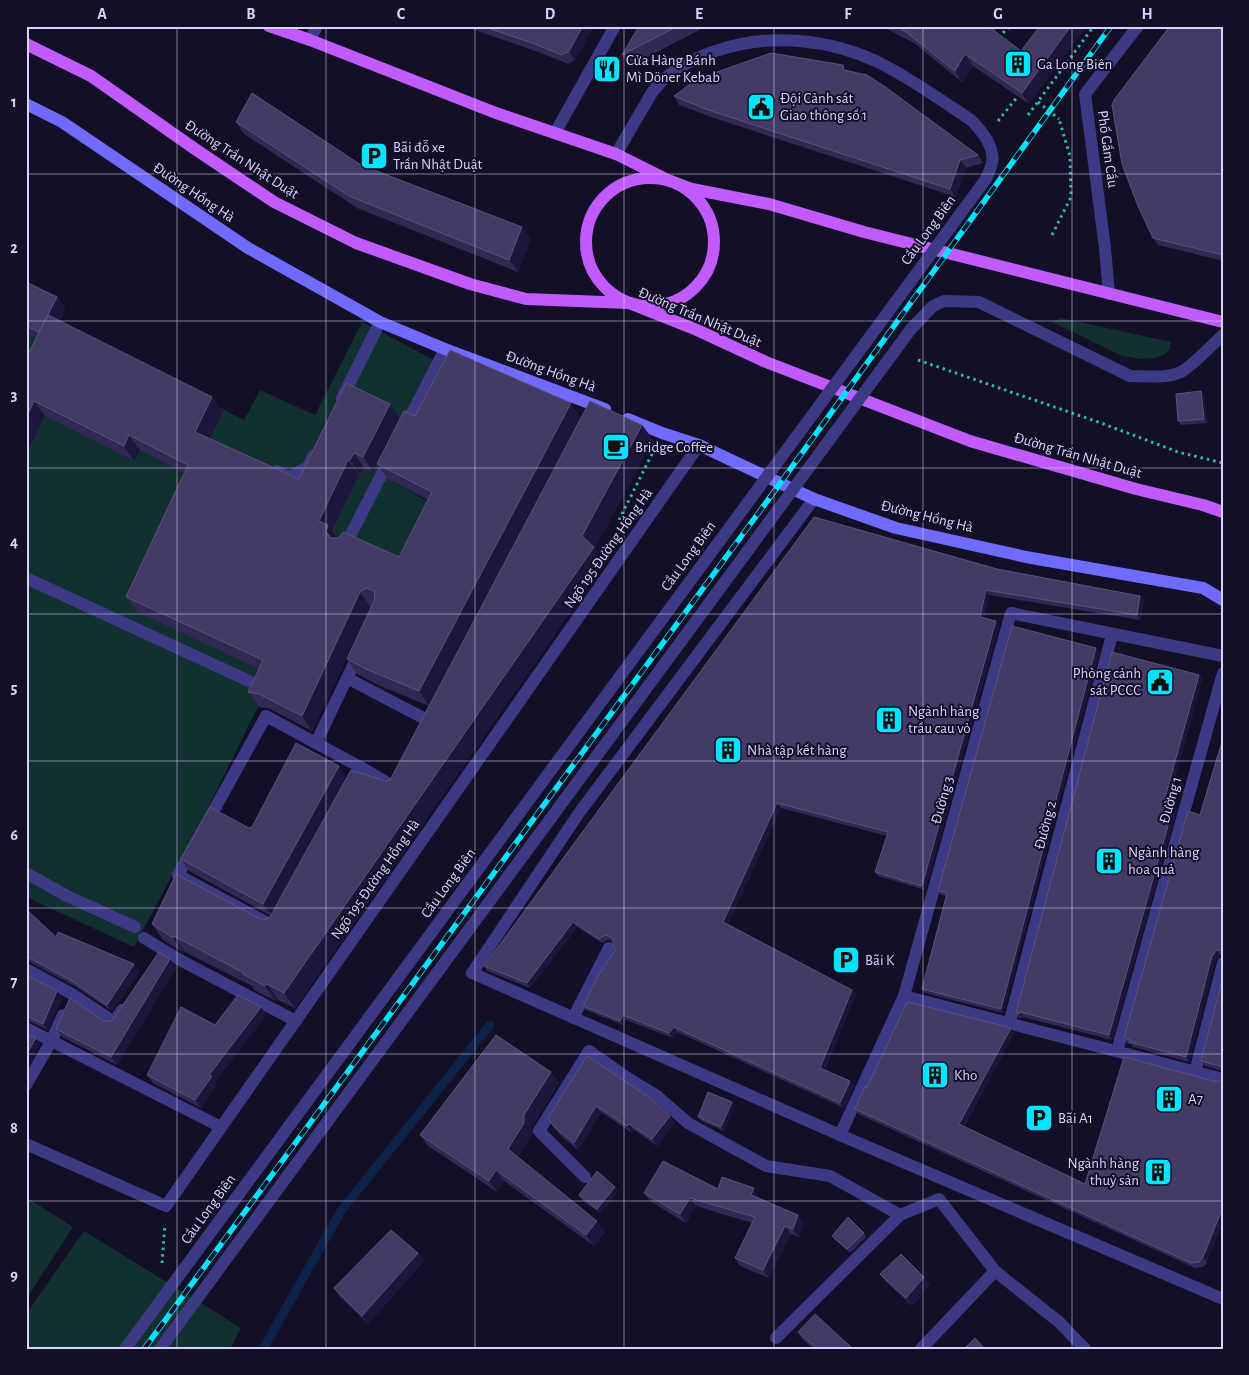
<svg xmlns="http://www.w3.org/2000/svg" width="1249" height="1375" font-family="'Alegreya Sans',sans-serif">
  <style>
    .green { fill: #12302f }
    .lines { fill: none; stroke-linecap: round; stroke-linejoin: round }
    .stream { stroke: #0c2248; stroke-width: 9 }
    .path { stroke: #2fb8b0; stroke-width: 3; stroke-dasharray: 2.5 4; stroke-linecap: butt }
    .lane { stroke: #3d3a85; stroke-width: 12 }
    .street { stroke: #3d3a85; stroke-width: 12 }
    .secondary { stroke: #6f6bff; stroke-width: 12 }
    .primary { stroke: #c25bff; stroke-width: 12 }
    .rail-casing { stroke: #00e5ff; stroke-width: 5.5 }
    .rail { stroke: #130f26; stroke-width: 4; stroke-dasharray: 11; stroke-linecap: butt }
    .path-bridge { stroke: #2fb8b0; stroke-width: 3; stroke-dasharray: 2.5 4; stroke-linecap: butt }
    .street-bridge { stroke: #3d3a85; stroke-width: 12 }
    .wall { fill: #312854; fill-rule: evenodd }
    .shaded-wall { fill: #1d163a }
    .building { fill: #433a66; stroke: #5a527e }
    .grid { fill: none; stroke: #d9d4ff; stroke-width: 1; stroke-opacity: 0.55 }
    .labels { text-anchor: middle; stroke-width: 4; stroke-linejoin: round; paint-order: stroke }
    .poi-label { font-size: 15px; fill: #d9d4ff; stroke: #130f26; text-anchor: start }
    .street-label { font-size: 15px; fill: #d9d4ff; stroke: #130f26 }
    .neatline { fill: none; stroke: #d9d4ff; stroke-width: 2 }
    .grid-label { font-size: 16px; text-anchor: middle; font-weight: bold; fill: #d9d4ff }
  </style>
  <rect width="100%" height="100%" fill="#130f26"/>
  <g class="green">
    <polygon points="26,290 65,309 58,325 244,420 260,390 315,415 362,322 451,369 392,481 434,505 400,585 323,575 207,810 134,947 26,897"/>
    <polygon points="1061,318 1171,342 1170,349 1165,354 1154,358 1141,359 1122,356 1052,322"/>
    <polygon points="26,1197 73,1227 26,1299"/>
    <polygon points="84,1231 241,1328 230,1349 26,1349 26,1314"/>
  </g>
  <g class="lines">
    <polyline class="stream" points="263,1349 341,1211 490,1025"/>
    <g class="path">
      <polyline points="998,37 1011,26"/>
      <polyline points="1028,115 1094,26"/>
      <polyline points="998,121 1018,96"/>
      <polyline points="1052,235 1071,197 1070,156 1059,119"/>
      <polyline points="918,360 1101,423 1178,452 1223,463"/>
      <polyline points="619,520 653,452"/>
      <polyline points="162,1263 165,1224"/>
    </g>
    <g class="lane">
      <polyline points="342,398 380,322"/>
      <polyline points="404,429 445,349"/>
      <polyline points="277,471 289,477 308,467 313,456"/>
      <polyline points="345,546 390,458"/>
      <polyline points="26,578 249,681"/>
      <polyline points="26,873 67,896 135,927"/>
      <polyline points="472,973 579,813 814,499"/>
      <polyline points="904,996 1223,1079"/>
      <polyline points="573,1018 609,948"/>
      <polyline points="1009,1024 1112,635"/>
      <polyline points="1117,1051 1223,673"/>
      <polyline points="1195,1072 1223,963"/>
      <polyline points="840,1135 904,996 1011,613 1223,656"/>
    </g>
    <g class="street">
      <polyline points="310,40 317,26"/>
      <polyline points="555,133 615,26"/>
      <path d="M616 154C625 139 634 123 643 108 647 102 650 94 655 89 668 71 698 56 719 50 770 33 829 39 878 62 910 78 941 100 971 120 982 131 995 147 992 163 991 168 988 174 986 179"/>
      <polyline points="1109,294 1105,248 1085,94 1138,26"/>
      <path d="M911 329 933 306 944 301 979 302 1130 376C1147 376 1165 379 1181 372 1190 368 1214 343 1223 335"/>
      <polyline points="347,678 431,722"/>
      <polygon points="266,716 362,768 275,927 178,875"/>
      <polyline points="316,743 359,653"/>
      <polyline points="362,768 396,788"/>
      <polyline points="144,938 180,960 296,1021"/>
      <polyline points="26,969 72,994 114,1022 122,1010"/>
      <polyline points="472,973 840,1135 1223,1299"/>
      <polyline points="26,1028 221,1127"/>
      <polyline points="26,1085 52,1040 63,1015"/>
      <polyline points="26,1144 166,1206 699,445"/>
      <polyline points="585,1177 539,1131 589,1051 629,1079 657,1096 688,1123 766,1166 830,1176 900,1215 939,1199 995,1271 1059,1322 1085,1349"/>
      <polyline points="776,1338 900,1215"/>
      <polyline points="921,1349 995,1271"/>
    </g>
    <g class="secondary">
      <polyline points="26,104 62,122 248,248 380,322 445,349 605,409"/>
      <polyline points="628,419 662,433 699,445 814,499 896,528 1026,557 1203,588 1223,600"/>
    </g>
    <g class="primary">
      <polyline points="269,26 310,40 496,113 616,154 668,180 692,189 769,204 864,232 1223,322"/>
      <polyline points="26,44 91,76 195,149 274,202 356,243 470,284 526,299 629,303 697,330 766,362 970,441 1136,489 1203,505 1223,512"/>
      <circle cx="650" cy="242" r="64"/>
    </g>
    <g class="rail-casing">
      <polyline id="rail" points="144,1349 768,500 1111,26"/>
    </g>
    <use href="#rail" class="rail"/>
    <polyline class="path-bridge" points="1038,102 1059,119"/>
    <g class="street-bridge">
      <polyline points="125,1349 986,179"/>
      <polyline points="160,1349 911,329"/>
    </g>
  </g>
  <g class="wall">
    <polygon points="463,26 594,26 575,60 568,64 541,53"/>
    <polygon points="639,26 707,26 630,66 622,55"/>
    <polygon points="881,26 1001,26 994,31 1029,104 973,66 962,82 914,43"/>
    <polygon points="1223,26 1223,261 1158,245 1153,238"/>
    <polygon points="847,70 978,155 983,163 966,168 956,197 714,118 679,105 674,96"/>
    <polygon points="236,122 361,165 522,227 531,239 518,272 357,208 244,134"/>
    <path d="M26 282 57 297 65 309 59 321 223 412 210 438 299 479 390 404 400 419 415 416 581 418 642 425 653 440 595 548 605 562 295 1008 278 1000 276 1001 254 990 252 986 185 952 184 953 163 940 152 924 268 919 271 916 189 871 181 859 249 828 347 777 390 780 429 706 378 685 357 674 347 659 371 607 312 731 270 709 259 707 248 692 259 669 137 612 126 597 185 473 140 450 134 461 45 416 26 455 36 338 26 333ZM400 419 377 464 388 479 428 500 399 557 337 538 332 531 359 475H360L364 468 373 472Z"/>
    <polygon points="1201,391 1204,395 1207,423 1181,425 1178,421"/>
    <polygon points="997,569 1140,596 1144,600 1140,620 989,595 984,618 996,621 999,626 925,890 878,876 875,872 887,836 781,808 728,924 856,994 825,1070 854,1086 844,1108 677,1032 673,1038 626,1020 623,1025 586,1010 583,1006 615,951 613,947 612,941 608,940 602,943 577,927 530,988 487,971 484,966"/>
    <polygon points="1099,652 1003,1013 925,993 922,989 946,896 941,895 938,891"/>
    <polygon points="1199,675 1202,680 1167,806 1173,808 1176,812 1112,1040 1023,1017 1022,1018 1019,1018 1016,1013"/>
    <polygon points="1223,738 1223,955 1220,955 1215,961 1189,1062 1133,1047 1131,1044 1128,1044 1124,1038 1200,815"/>
    <polygon points="26,911 56,937 134,964 139,971 112,1011 76,987 30,962 26,961"/>
    <polygon points="170,959 176,967 117,1065 62,1037 56,1029 104,1021 112,1021"/>
    <polygon points="26,974 62,998 48,1030 26,1020"/>
    <polygon points="1223,977 1223,1071 1205,1066 1201,1061"/>
    <polygon points="261,1007 266,1015 215,1082 217,1084 201,1108 153,1083 147,1075 215,1025"/>
    <polygon points="1011,1028 1014,1033 964,1127 1085,1184 1217,1082 1207,1263 1203,1267 1195,1268 858,1114 855,1109 867,1088"/>
    <polygon points="587,1056 675,1122 657,1146 634,1130 632,1133 601,1112 578,1150 559,1134 554,1127"/>
    <polygon points="551,1072 559,1083 532,1127 532,1135 518,1157 605,1232 594,1246 504,1181 497,1192 428,1146 420,1135"/>
    <polygon points="732,1102 735,1106 724,1131 701,1121 698,1117"/>
    <polygon points="615,1187 618,1191 600,1213 582,1200 579,1195"/>
    <polygon points="718,1189 759,1196 759,1198 804,1223 799,1237 791,1234 769,1278 740,1266 735,1258 752,1223 696,1206 686,1223 650,1201 644,1193"/>
    <polygon points="864,1233 866,1237 850,1253 835,1240 832,1236"/>
    <polygon points="418,1253 424,1261 368,1324 339,1296 334,1288"/>
    <polygon points="880,1274 924,1277 930,1285 912,1306 886,1282"/>
    <polygon points="798,1332 852,1348 853,1349 813,1349 803,1340"/>
  </g>
  <g class="shaded-wall">
    <polygon points="583,26 594,26 575,60 569,51"/>
    <polygon points="1071,26 1087,26 1029,104 1022,93"/>
    <polygon points="965,54 973,66 962,82 955,71"/>
    <polygon points="960,160 966,168 956,197 950,189"/>
    <polygon points="522,227 531,239 518,272 509,260"/>
    <polygon points="57,297 65,309 47,344 39,332"/>
    <polygon points="1201,391 1204,395 1207,423 1204,419"/>
    <polygon points="212,397 223,412 206,447 195,432"/>
    <polygon points="34,401 45,416 26,455 26,418"/>
    <polygon points="571,403 582,418 430,706 419,691"/>
    <polygon points="390,404 400,419 373,472 363,457"/>
    <polygon points="642,425 653,440 595,548 605,562 295,1008 284,993 582,536"/>
    <polygon points="129,435 140,450 134,461 124,446"/>
    <polygon points="354,453 364,468 360,475 350,460"/>
    <polygon points="348,460 359,475 332,531 339,540 337,547 319,521"/>
    <polygon points="986,590 989,595 983,621 980,617"/>
    <polygon points="360,592 371,608 312,731 302,716"/>
    <polygon points="1140,596 1144,600 1140,620 1137,615"/>
    <polygon points="996,621 999,626 925,890 922,886"/>
    <polygon points="1096,648 1099,652 1003,1013 1001,1009"/>
    <polygon points="1199,675 1202,680 1166,809 1163,805"/>
    <polygon points="339,766 347,778 272,916 263,904"/>
    <polygon points="777,803 781,808 727,927 723,922"/>
    <polygon points="1173,808 1176,812 1112,1040 1109,1035"/>
    <polygon points="573,922 577,927 530,988 527,983"/>
    <polygon points="174,936 185,952 184,953 173,938"/>
    <polygon points="1217,950 1220,955 1215,961 1189,1062 1186,1057 1212,956"/>
    <polygon points="170,959 176,967 117,1065 111,1057"/>
    <polygon points="134,964 139,971 112,1011 107,1005"/>
    <polygon points="267,984 278,1000 276,1001 265,986"/>
    <polygon points="852,990 856,994 824,1073 820,1068"/>
    <polygon points="57,991 62,998 48,1030 43,1024"/>
    <polygon points="261,1007 266,1015 215,1082 217,1084 201,1108 195,1100 209,1075"/>
    <polygon points="1020,1012 1023,1017 1022,1018 1019,1014"/>
    <polygon points="623,1015 626,1020 623,1025 620,1021"/>
    <polygon points="674,1027 677,1032 673,1038 669,1033"/>
    <polygon points="1011,1028 1014,1033 962,1130 959,1124"/>
    <polygon points="36,1038 40,1044 26,1068 26,1055"/>
    <polygon points="551,1072 559,1083 532,1127 532,1135 516,1161 508,1149 524,1115"/>
    <polygon points="850,1081 854,1086 844,1108 840,1103"/>
    <polygon points="732,1102 735,1106 724,1131 721,1127"/>
    <polygon points="596,1106 601,1112 578,1150 574,1143"/>
    <polygon points="670,1116 675,1122 657,1146 652,1139"/>
    <polygon points="629,1124 634,1130 632,1133 627,1126"/>
    <polygon points="496,1170 504,1181 497,1192 489,1181"/>
    <polygon points="615,1187 618,1191 600,1213 597,1209"/>
    <polygon points="754,1188 759,1196 757,1203 751,1195"/>
    <polygon points="690,1198 696,1206 686,1223 680,1214"/>
    <polygon points="1223,1207 1223,1222 1207,1263 1203,1257"/>
    <polygon points="798,1215 804,1223 799,1237 793,1229"/>
    <polygon points="597,1221 605,1232 594,1246 586,1235"/>
    <polygon points="785,1226 791,1234 769,1278 763,1270"/>
    <polygon points="418,1253 424,1261 368,1324 362,1316"/>
    <polygon points="924,1277 930,1285 912,1306 906,1298"/>
  </g>
  <g class="building">
    <polygon points="482,26 583,26 569,51 562,55 535,44"/>
    <polygon points="639,26 678,26 622,55"/>
    <polygon points="895,26 988,26 1021,51 1040,26 1071,26 1022,93 965,54 955,71 906,32"/>
    <polygon points="1170,26 1223,26 1223,255 1153,238 1138,206 1122,164 1112,105 1114,100"/>
    <polygon points="771,53 843,65 844,70 867,75 884,86 978,155 960,160 950,189 708,110 674,96 697,79"/>
    <polygon points="252,93 361,165 522,227 509,260 349,196 236,122"/>
    <polygon points="26,282 57,297 39,332 26,326"/>
    <polygon points="48,315 212,397 195,432 299,479 346,383 390,404 363,457 354,453 350,460 348,460 319,521 328,525 326,532 331,538 338,538 343,532 399,557 432,492 377,464 404,411 415,416 450,350 571,403 419,691 368,670 347,659 375,599 374,591 366,588 360,592 302,716 259,694 248,692 263,660 126,597 188,465 129,435 124,446 34,401 26,418 26,358"/>
    <polygon points="1201,391 1204,419 1178,421 1176,394"/>
    <polygon points="590,401 642,425 582,536 594,547 284,993 267,984 265,986 243,974 244,973 174,936 173,938 152,924 176,874 260,919 268,919 271,915 351,770 385,781 390,780"/>
    <polygon points="814,517 997,569 1140,596 1137,615 986,590 980,617 996,621 922,886 875,872 888,832 777,803 723,922 852,990 820,1068 850,1081 840,1103 674,1027 669,1033 623,1015 620,1021 583,1006 598,976 616,949 613,947 613,939 609,936 605,935 599,939 573,922 527,983 484,966"/>
    <polygon points="1012,626 1096,648 1001,1009 922,989 947,893 938,891"/>
    <polygon points="1112,652 1199,675 1163,805 1173,808 1109,1035 1020,1012 1019,1014 1016,1013"/>
    <polygon points="1223,738 1223,951 1222,950 1217,950 1212,956 1186,1057 1129,1042 1130,1040 1124,1038 1188,811 1200,815"/>
    <polygon points="296,743 339,766 263,904 181,859 210,807 249,828 252,827"/>
    <polygon points="26,911 28,911 56,937 58,932 134,964 107,1005 72,981 26,956"/>
    <polygon points="159,952 170,959 111,1057 56,1029 70,998 104,1021 112,1021"/>
    <polygon points="26,975 57,991 43,1024 26,1016"/>
    <polygon points="1223,977 1223,1067 1201,1061"/>
    <polygon points="238,995 261,1007 209,1075 212,1076 195,1100 147,1075 181,1007 215,1025"/>
    <polygon points="907,1002 1011,1028 959,1124 1085,1184 1124,1057 1217,1082 1223,1080 1223,1207 1203,1257 1199,1262 1191,1263 855,1109 865,1087 867,1088"/>
    <polygon points="26,1033 36,1038 26,1055"/>
    <polygon points="496,1035 551,1072 524,1115 524,1123 508,1149 597,1221 586,1235 496,1170 489,1181 420,1135"/>
    <polygon points="587,1056 647,1096 670,1116 652,1139 629,1124 627,1126 596,1106 574,1143 554,1127 548,1118"/>
    <polygon points="708,1092 732,1102 721,1127 698,1117"/>
    <polygon points="663,1161 718,1189 722,1177 754,1188 751,1195 798,1215 793,1229 785,1226 763,1270 735,1258 755,1217 690,1198 680,1214 644,1193"/>
    <polygon points="597,1171 615,1187 597,1209 579,1195"/>
    <polygon points="848,1217 864,1233 847,1249 832,1236"/>
    <polygon points="391,1230 418,1253 362,1316 334,1288"/>
    <polygon points="901,1254 924,1277 906,1298 880,1274"/>
    <polygon points="815,1314 852,1348 851,1349 817,1349 798,1332"/>
    <polygon points="975,1338 985,1349 964,1349"/>
  </g>
  <path class="grid" d="M177 26V1349M326 26V1349M475 26V1349M624 26V1349M774 26V1349M923 26V1349M1072 26V1349M26 174H1223M26 321H1223M26 468H1223M26 614H1223M26 761H1223M26 908H1223M26 1054H1223M26 1201H1223"/>
  <defs>
    <g id="building-square" transform="scale(1.4375)"><rect x="-9" y="-9" width="18" height="18" rx="4" fill="#00e5ff" stroke="#130f26"/><path d="M-4-6H4V6H1V3H-1V6H-4ZM-2.5-4.3h1.7v1.8h-1.7ZM.8-4.3h1.7v1.8H.8ZM-2.5-1h1.7V.8h-1.7ZM.8-1h1.7V.8H.8Z" fill="#111"/></g>
    <g id="restaurant-square" transform="scale(1.4375)"><rect x="-9" y="-9" width="18" height="18" rx="4" fill="#00e5ff" stroke="#130f26"/><path d="M-5-6h1v4h1v-4h1v4h1v-4h1v5L-1.5 .5V6h-2V.5L-5-1ZM5-6V6H3V1.5H1.5Q1.5-4 5-6Z" fill="#111"/></g>
    <g id="civic-square" transform="scale(1.4375)"><rect x="-9" y="-9" width="18" height="18" rx="4" fill="#00e5ff" stroke="#130f26"/><path d="M-.6-6.5H3V-4.5H.6V-3L4-1V1h2V6H-6V1h2V-1L-.6-3ZM-1.2 2.5V6h2.4V2.5Z" fill="#111"/></g>
    <g id="parking-square" transform="scale(1.4375)"><rect x="-9" y="-9" width="18" height="18" rx="4" fill="#00e5ff" stroke="#130f26"/><path d="M-3.5-5.5H1a3.5 3.5 0 0 1 0 7H-1V5.5H-3.5ZM-1-3.4V-.6H.8a1.4 1.4 0 0 0 0-2.8Z" fill="#111"/></g>
    <g id="cafe-square" transform="scale(1.4375)"><rect x="-9" y="-9" width="18" height="18" rx="4" fill="#00e5ff" stroke="#130f26"/><path d="M-5.5-4.5H6V0H3Q3 3.5 0 3.5H-2.5Q-5.5 3.5-5.5 0ZM3-3.2v2h1.7v-2ZM-6 4.5H4V6H-6Z" fill="#111"/></g>
  </defs>
  <g fill-rule="evenodd">
    <use href="#building-square" x="1018" y="64"/>
    <use href="#restaurant-square" x="607" y="69"/>
    <use href="#civic-square" x="761" y="107"/>
    <use href="#parking-square" x="374" y="156"/>
    <use href="#cafe-square" x="616" y="447"/>
    <use href="#civic-square" x="1160" y="682"/>
    <use href="#building-square" x="889" y="720"/>
    <use href="#building-square" x="728" y="750"/>
    <use href="#building-square" x="1109" y="861"/>
    <use href="#parking-square" x="846" y="960"/>
    <use href="#building-square" x="935" y="1075"/>
    <use href="#building-square" x="1169" y="1099"/>
    <use href="#parking-square" x="1039" y="1118"/>
    <use href="#building-square" x="1158" y="1172"/>
  </g>
  <g class="labels">
    <g class="poi-label">
      <text x="626" y="65">Cửa Hàng Bánh<tspan x="626" dy="17">Mì Döner Kebab</tspan></text>
      <text x="1037" y="69">Ga Long Biên</text>
      <text x="780" y="103">Đội Cảnh sát<tspan x="780" dy="17">Giao thông số 1</tspan></text>
      <text x="393" y="152">Bãi đỗ xe<tspan x="393" dy="17">Trần Nhật Duật</tspan></text>
      <text x="635" y="452">Bridge Coffee</text>
      <text x="1141" y="678" text-anchor="end">Phòng cảnh<tspan x="1141" dy="17">sát PCCC</tspan></text>
      <text x="908" y="716">Ngành hàng<tspan x="908" dy="17">trầu cau vỏ</tspan></text>
      <text x="747" y="755">Nhà tập kết hàng</text>
      <text x="1128" y="857">Ngành hàng<tspan x="1128" dy="17">hoa quả</tspan></text>
      <text x="865" y="965">Bãi K</text>
      <text x="954" y="1080">Kho</text>
      <text x="1188" y="1104">A7</text>
      <text x="1058" y="1123">Bãi A1</text>
      <text x="1139" y="1168" text-anchor="end">Ngành hàng<tspan x="1139" dy="17">thuỷ sản</tspan></text>
    </g>
    <g class="street-label">
      <text transform="translate(1108 149) rotate(82)" y="5">Phố Gầm Cầu</text>
      <text transform="translate(242 159) rotate(33)" y="5">Đường Trần Nhật Duật</text>
      <text transform="translate(194 192) rotate(34)" y="5">Đường Hồng Hà</text>
      <text transform="translate(928 230) rotate(-54)" y="5">Cầu Long Biên</text>
      <text transform="translate(700 317) rotate(23)" y="5">Đường Trần Nhật Duật</text>
      <text transform="translate(551 371) rotate(20)" y="5">Đường Hồng Hà</text>
      <text transform="translate(1078 455) rotate(16)" y="5">Đường Trần Nhật Duật</text>
      <text transform="translate(927 516) rotate(14)" y="5">Đường Hồng Hà</text>
      <text transform="translate(608 548) rotate(-55)" y="5">Ngõ 195 Đường Hồng Hà</text>
      <text transform="translate(688 556) rotate(-54)" y="5">Cầu Long Biên</text>
      <text transform="translate(942 800) rotate(-74)" y="5">Đường 3</text>
      <text transform="translate(1170 800) rotate(-74)" y="5">Đường 1</text>
      <text transform="translate(1045 825) rotate(-75)" y="5">Đường 2</text>
      <text transform="translate(375 879) rotate(-55)" y="5">Ngõ 195 Đường Hồng Hà</text>
      <text transform="translate(448 883) rotate(-54)" y="5">Cầu Long Biên</text>
      <text transform="translate(208 1209) rotate(-54)" y="5">Cầu Long Biên</text>
    </g>
  </g>
  <rect width="1249" height="1375" fill="none" stroke="#130f26" stroke-width="55"/>
  <rect x="28" y="28" width="1194" height="1320" class="neatline"/>
  <g class="grid-label">
    <text x="102" y="19">A</text>
    <text x="251" y="19">B</text>
    <text x="401" y="19">C</text>
    <text x="550" y="19">D</text>
    <text x="699" y="19">E</text>
    <text x="848" y="19">F</text>
    <text x="998" y="19">G</text>
    <text x="1147" y="19">H</text>
    <text x="14" y="107">1</text>
    <text x="14" y="253">2</text>
    <text x="14" y="400">3</text>
    <text x="14" y="547">4</text>
    <text x="14" y="693">5</text>
    <text x="14" y="840">6</text>
    <text x="14" y="987">7</text>
    <text x="14" y="1133">8</text>
    <text x="14" y="1280">9</text>
  </g>
</svg>
